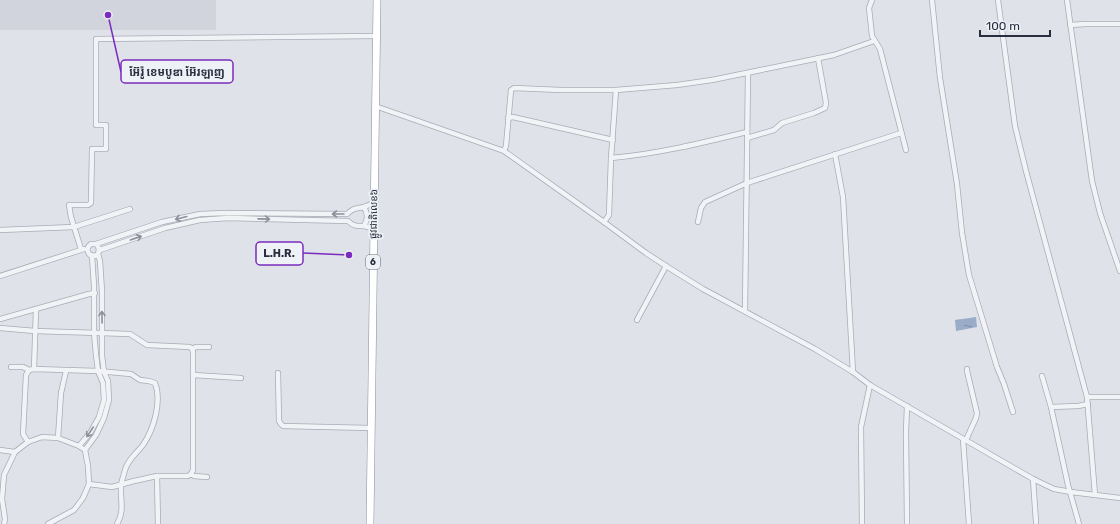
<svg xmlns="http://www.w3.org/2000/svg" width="1120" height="524" font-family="Rubik,'Noto Sans Khmer',sans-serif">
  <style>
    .built { fill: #d1d4dd }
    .water { fill: url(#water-ripples) }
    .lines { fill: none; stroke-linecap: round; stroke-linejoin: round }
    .minor-casing { stroke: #a8acb5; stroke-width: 6 }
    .highway-casing { stroke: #868e9f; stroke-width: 8 }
    .minor { stroke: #f1f3f6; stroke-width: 4.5 }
    .highway { stroke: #fff; stroke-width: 7 }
    .oneway { stroke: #8c909a }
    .labels { text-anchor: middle; stroke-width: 3.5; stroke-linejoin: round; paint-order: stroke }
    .shield { fill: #eef1f6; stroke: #636876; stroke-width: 1 }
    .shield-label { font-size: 9px; font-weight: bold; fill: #282e3f }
    .street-label { font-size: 10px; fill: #282e3f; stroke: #eef1f6 }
    .leader { fill: none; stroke: #7b2cbf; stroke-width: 1.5 }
    .callout-dot { fill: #7b2cbf; stroke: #eef1f6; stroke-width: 1.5 }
    .callout { fill: #eef1f6; stroke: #7b2cbf; stroke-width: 1.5 }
    .callout-label { font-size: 11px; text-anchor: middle; font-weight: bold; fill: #282e3f }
  </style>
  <defs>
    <pattern id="water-ripples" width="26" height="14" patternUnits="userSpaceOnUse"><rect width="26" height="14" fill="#99acc8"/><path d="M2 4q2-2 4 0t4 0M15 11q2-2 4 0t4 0" fill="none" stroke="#7d8ca4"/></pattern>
  </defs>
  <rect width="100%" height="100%" fill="#dfe2e8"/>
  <rect class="built" x="0" y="0" width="216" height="30"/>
  <polygon class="water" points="976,317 977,327 956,331 955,320"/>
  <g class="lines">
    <g class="minor-casing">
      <g id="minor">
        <polyline points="872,0 869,8 872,36 880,49 906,150"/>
        <polyline points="932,0 940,78 957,184 962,233 969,275 997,367 1004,384 1013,412"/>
        <polyline points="998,0 1015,126 1026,171 1087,397 1095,495"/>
        <polyline points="1067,0 1092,181 1100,213 1120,271"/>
        <polyline points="1070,25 1086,24 1120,24"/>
        <polyline points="375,106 504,151 604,222 646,253 666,266 703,289 815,349 853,372 870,385 1033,479 1054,489 1071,492 1120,498"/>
        <polyline points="508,118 513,117 613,140"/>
        <polyline points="747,138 774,130 782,123 814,113 825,108 826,103 818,58"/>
        <polyline points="504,151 506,146 511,90 514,88 561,90 616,90 677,85 712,80 834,55 874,41"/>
        <polyline points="835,154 843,197 853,372"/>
        <path d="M611 158C657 154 702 143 747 132"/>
        <path d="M364 207C368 214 368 219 364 226"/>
        <polyline points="604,222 609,215 611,158 616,90"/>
        <polyline points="698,222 701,208 705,202 747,183 901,133"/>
        <polyline points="0,230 74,227 130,209"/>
        <path d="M96 244C100 248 100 252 96 256L90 255C86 251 87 247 91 244H96L162 222 200 214 225 213 347 214C355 207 355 209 364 207 367 206 371 204 374 202"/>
        <polyline points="81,249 71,217 69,205 88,205 91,203 92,149 106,149 106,125 96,125 96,39 376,36"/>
        <path d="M100 250 165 228 200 220 228 218 348 221C353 226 356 226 363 226 366 226 370 228 373 229"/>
        <polyline points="0,276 84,249"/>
        <polyline points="745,311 748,73"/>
        <polyline points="0,319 89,294 95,293"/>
        <polyline points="637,320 666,266"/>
        <polyline points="0,328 35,331 130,334 147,345 190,347 192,349 196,347 209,347"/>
        <polyline points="11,367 23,367 29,370"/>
        <polyline points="34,369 36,309"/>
        <polyline points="278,373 279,421 281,424 283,426 371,428"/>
        <polyline points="193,375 241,378"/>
        <polyline points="1042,376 1051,407 1068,485 1079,524"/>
        <polyline points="1087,397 1120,397"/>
        <polyline points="1051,407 1078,406 1088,404"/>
        <polyline points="58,438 61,393 66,371"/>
        <polyline points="963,439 969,524"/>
        <polyline points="966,440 976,418 977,413 967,371 967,369"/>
        <path d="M28 442 23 434 26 375 29 370 34 369 98 371 131 374 140 380 149 381 155 383C162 401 154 429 143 445 137 453 128 459 125 470 124 474 122 480 121 485 120 499 125 511 117 524"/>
        <polyline points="79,446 90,433 99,417 104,400 103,383 98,371 96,355 94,332 94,286 92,256"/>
        <polyline points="0,450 15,452"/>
        <polyline points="191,474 193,470 193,352 192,349"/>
        <polyline points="157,476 158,524"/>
        <polyline points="1033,479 1036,522"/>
        <polyline points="89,484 112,487 134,481 157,476 188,476 191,474 194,476 207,477"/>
        <polyline points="4,524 5,519 2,499 4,475 15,452 28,442 42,437 58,438 79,446 85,450"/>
        <polyline points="48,524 74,510 83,498 89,484 88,466 85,450 96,435 104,418 109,400 108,381 104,372 102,356 102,292 100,261 98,254"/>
        <polyline points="862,524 861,427 870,385"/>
        <polyline points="907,524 906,432 907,406"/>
      </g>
    </g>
    <g class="highway-casing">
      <polyline id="highway" points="370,524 377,0"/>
    </g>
    <use href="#minor" class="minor"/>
    <use href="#highway" class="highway"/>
  </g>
  <defs><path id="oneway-shaft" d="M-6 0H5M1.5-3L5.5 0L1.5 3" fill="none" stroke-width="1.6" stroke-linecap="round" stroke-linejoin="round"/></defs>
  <g class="oneway">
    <use href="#oneway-shaft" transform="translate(338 214) rotate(180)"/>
    <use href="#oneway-shaft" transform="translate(181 218) rotate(166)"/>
    <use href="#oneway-shaft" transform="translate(264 219) rotate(1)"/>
    <use href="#oneway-shaft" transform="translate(136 238) rotate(-19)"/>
    <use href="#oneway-shaft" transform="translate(102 317) rotate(-91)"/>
    <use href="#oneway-shaft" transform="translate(90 432) rotate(123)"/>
  </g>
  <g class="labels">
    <rect class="shield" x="366" y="255" width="14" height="14" rx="3"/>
    <g class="shield-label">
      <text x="373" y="265">6</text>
    </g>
    <g class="street-label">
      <text transform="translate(373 214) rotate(-89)" y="4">ផ្លូវជាតិលេខ៦</text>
    </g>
  </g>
  <path class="leader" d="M108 15L121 72M349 255L303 253"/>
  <g class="callout-dot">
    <circle cx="108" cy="15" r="4"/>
    <circle cx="349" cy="255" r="4"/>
  </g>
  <g class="callout">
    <rect x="121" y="60" width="112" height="23" rx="4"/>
    <rect x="256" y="242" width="47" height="23" rx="4"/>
  </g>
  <g class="callout-label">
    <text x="177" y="76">អ៊ែរ៉ូ ខេមបូឌា អ៊ែរឡាញ</text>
    <text x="279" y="257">L.H.R.</text>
  </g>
  <path d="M980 30v6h70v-6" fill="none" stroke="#282e3f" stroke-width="2"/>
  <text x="986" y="30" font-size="12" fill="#282e3f" stroke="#eef1f6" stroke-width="3" paint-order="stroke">100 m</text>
</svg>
